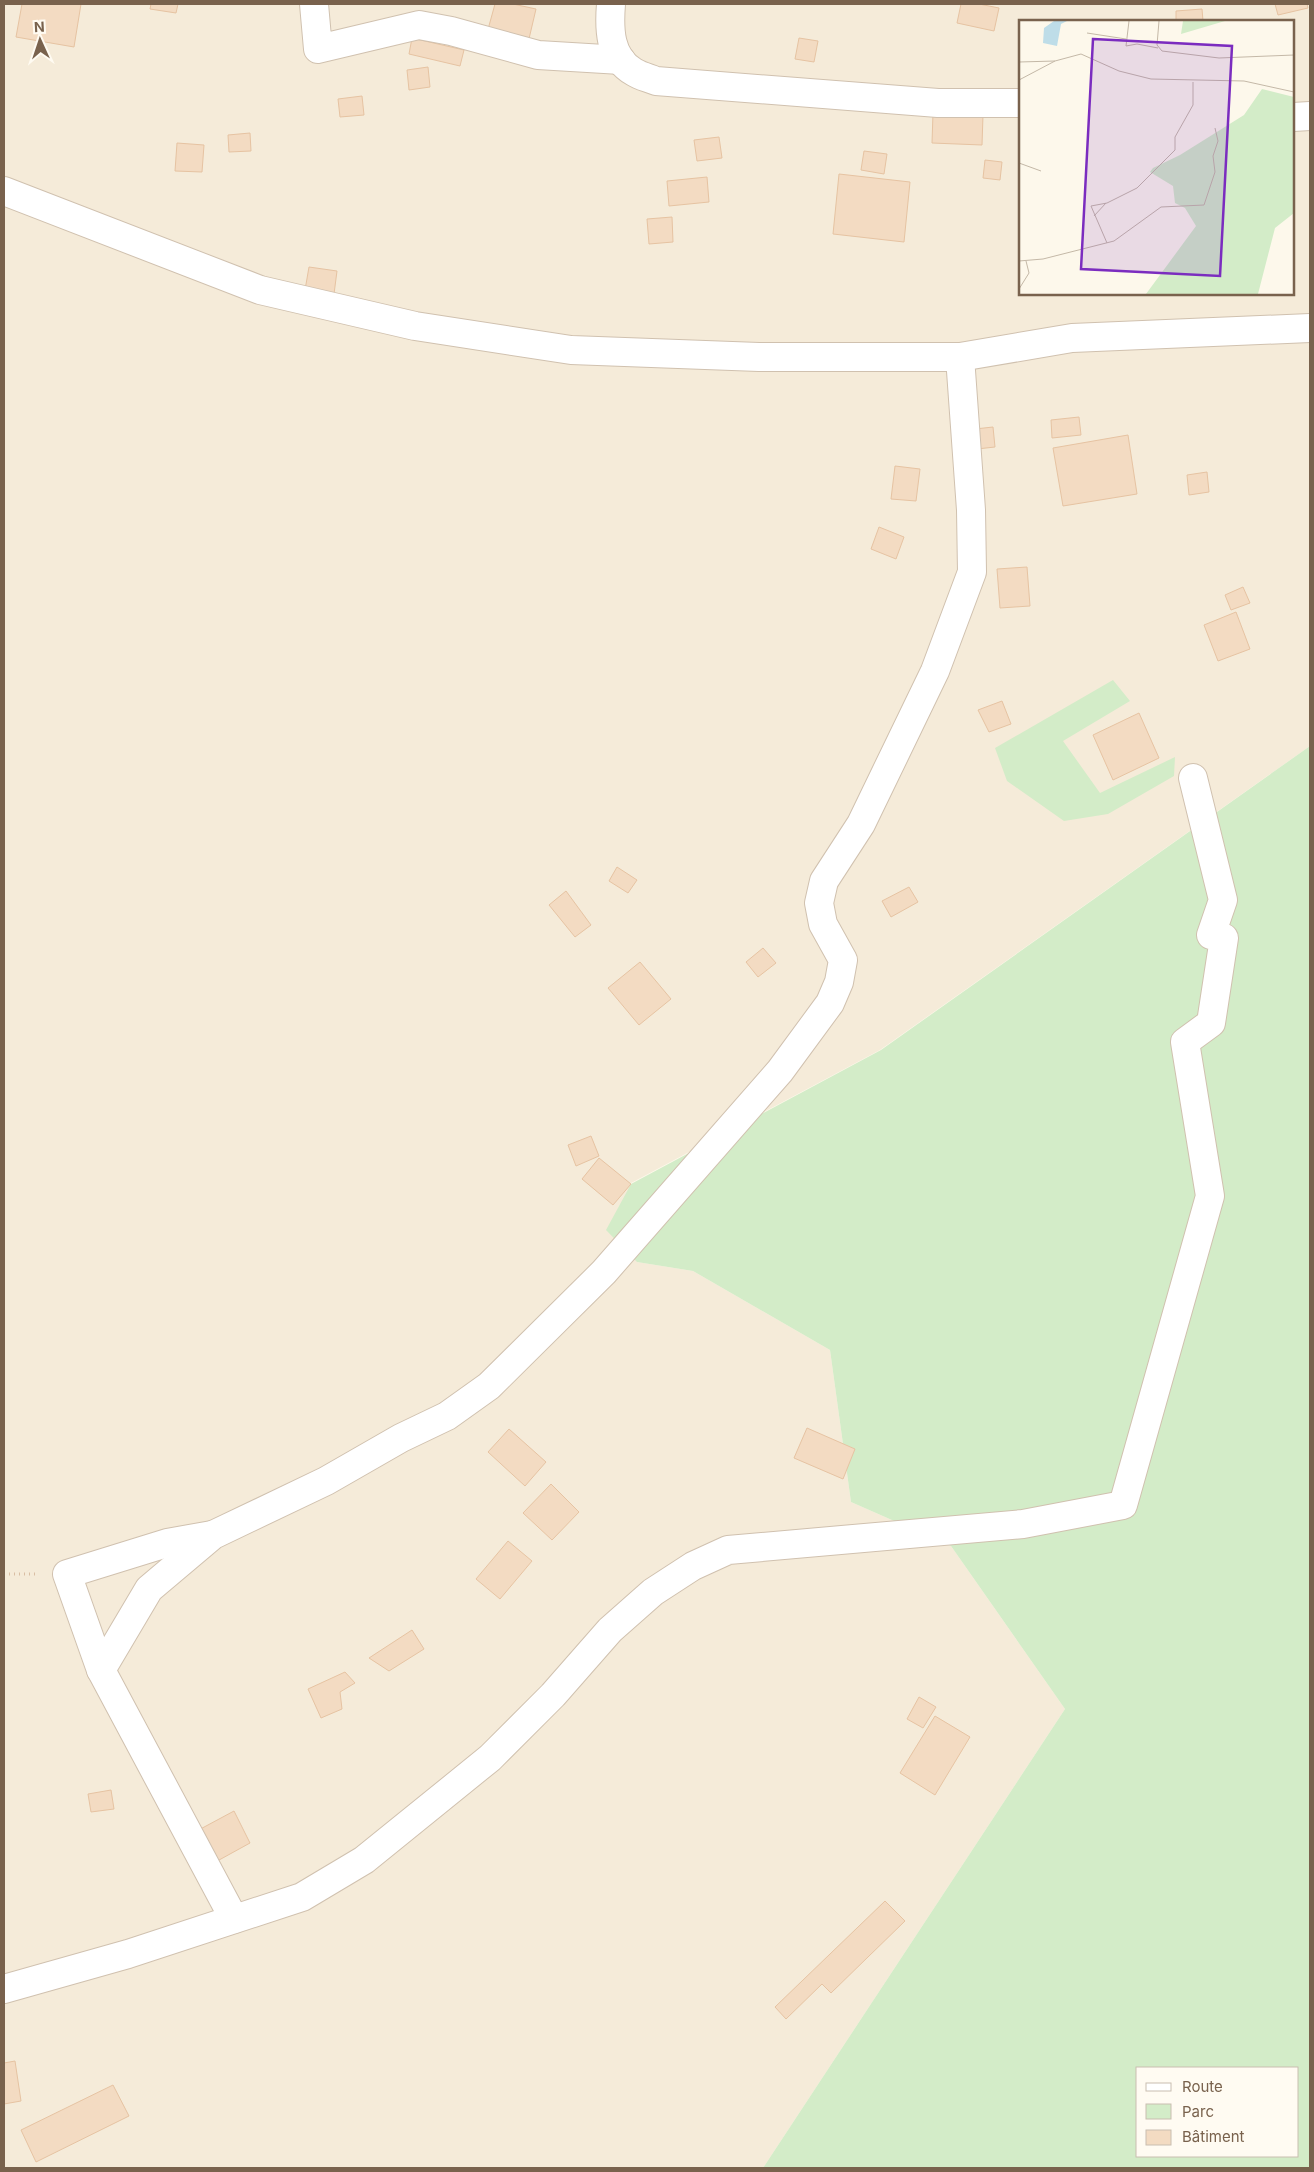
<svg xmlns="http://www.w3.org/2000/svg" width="1314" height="2172" font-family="Inter,sans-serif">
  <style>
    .residential { fill: #f5ebd9; fill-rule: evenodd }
    .green { fill: #d3ecc8; fill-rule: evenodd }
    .building { fill: #f3dbc2; stroke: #e6c3a2 }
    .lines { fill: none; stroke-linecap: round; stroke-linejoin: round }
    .minor-casing { stroke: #d0c1af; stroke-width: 30 }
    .path { stroke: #d9bea4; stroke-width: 3; stroke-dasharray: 1 4; stroke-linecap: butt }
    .minor { stroke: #fff; stroke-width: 28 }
    .inset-road { fill: none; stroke: #c4b8a7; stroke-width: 1 }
    .view { fill: #7b2cbf; fill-opacity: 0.15; stroke: #7b2cbf; stroke-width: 2.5 }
    .inset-edge { fill: none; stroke: #79624d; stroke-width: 2.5 }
  </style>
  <rect width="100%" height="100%" fill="#fdf8eb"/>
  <path class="residential" d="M4 4H1310V746L880 1050 631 1183 637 1262 693 1271 830 1350 851 1502 951 1546 1065 1709 763 2168H4ZM1020 21H1293V294H1020Z"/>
  <g class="green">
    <polygon points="1113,680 1130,701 1063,741 1100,793 1175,757 1174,776 1108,814 1064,821 1007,781 995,748"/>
    <path d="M1310 746V2168H763L1065 1709 951 1546 851 1502 830 1350 693 1271 637 1262 606 1230 631 1184 881 1050ZM1138 2068H1298V2156H1138Z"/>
  </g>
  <g class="building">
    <polygon points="22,4 81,4 74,47 16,37"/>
    <polygon points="151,4 178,4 176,13 150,9"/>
    <polygon points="495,4 513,4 536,9 528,43 487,33"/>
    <polygon points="961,4 979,4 999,8 994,31 957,23"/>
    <polygon points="1275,4 1307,4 1308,8 1278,15"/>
    <polygon points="1202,9 1203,21 1176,21 1176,11"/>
    <polygon points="412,38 464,50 460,66 409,54"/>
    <polygon points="799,38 818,41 814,62 795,59"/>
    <polygon points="428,67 430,87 409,90 407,70"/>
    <polygon points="362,96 364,115 340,117 338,99"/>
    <polygon points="933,113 983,115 982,145 932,143"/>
    <polygon points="250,133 251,151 229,152 228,135"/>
    <polygon points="719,137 722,158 697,161 694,140"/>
    <polygon points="177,143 204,145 202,172 175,171"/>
    <polygon points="864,151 887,154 884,174 861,170"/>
    <polygon points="985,160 1002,162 1000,180 983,178"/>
    <polygon points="839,174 910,182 904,242 833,234"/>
    <polygon points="707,177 709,202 669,206 667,181"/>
    <polygon points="672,217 673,242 649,244 647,219"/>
    <polygon points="309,267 337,271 334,294 305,290"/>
    <polygon points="1079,417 1081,435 1052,438 1051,420"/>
    <polygon points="993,427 995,447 977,449 975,429"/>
    <polygon points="1128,435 1137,494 1063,506 1053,448"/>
    <polygon points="895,466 920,469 916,501 891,499"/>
    <polygon points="1207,472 1209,492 1189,495 1187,475"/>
    <polygon points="879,527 904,537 896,559 871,549"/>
    <polygon points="1027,567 1030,606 1000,608 997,569"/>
    <polygon points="1243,587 1250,603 1231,610 1225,595"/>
    <polygon points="1236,612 1250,649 1218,661 1204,625"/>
    <polygon points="1002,701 1011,724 989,732 978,710"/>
    <polygon points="1139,713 1159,758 1113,780 1093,735"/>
    <polygon points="617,867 637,880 628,893 609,881"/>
    <polygon points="909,887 918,902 891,917 882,901"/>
    <polygon points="566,891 591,925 575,937 549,905"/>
    <polygon points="763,948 776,963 758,977 746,962"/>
    <polygon points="640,962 671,999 639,1025 608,988"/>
    <polygon points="591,1136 599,1156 576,1166 568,1145"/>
    <polygon points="599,1158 631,1184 613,1205 582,1179"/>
    <polygon points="807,1428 855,1449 843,1479 794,1458"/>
    <polygon points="509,1429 546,1462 525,1486 488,1452"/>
    <polygon points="551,1484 579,1512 552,1540 523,1513"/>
    <polygon points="508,1541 532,1561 500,1599 476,1579"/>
    <polygon points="412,1630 424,1649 389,1671 369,1658"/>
    <polygon points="345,1672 355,1683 340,1692 342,1709 321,1718 308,1689"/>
    <polygon points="919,1697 936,1707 923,1728 907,1719"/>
    <polygon points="935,1716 970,1737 935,1795 900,1773"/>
    <polygon points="111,1790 114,1809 91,1812 88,1794"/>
    <polygon points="234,1811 250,1843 210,1865 193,1833"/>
    <polygon points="885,1901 905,1921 831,1993 822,1984 786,2019 775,2007"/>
    <polygon points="15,2061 21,2101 4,2104 4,2063"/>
    <polygon points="113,2085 129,2116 36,2162 21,2130"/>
  </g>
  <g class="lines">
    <g class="minor-casing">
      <g id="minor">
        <polyline points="314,4 318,49 419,25 451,31 538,55 621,60"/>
        <path d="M611 4C609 28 609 58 634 72 640 76 649 78 656 81L938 103H1020"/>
        <polyline points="1293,117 1310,116"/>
        <polyline points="4,191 260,290 415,326 571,350 759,357 960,357 1072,338 1310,328"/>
        <polyline points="212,1535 167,1543 67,1574 101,1670 234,1919"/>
        <polyline points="101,1670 149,1589 213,1535 326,1481 401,1438 447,1416 489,1386 604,1272 780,1071 830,1003 839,982 843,960 823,924 819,903 824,881 861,824 935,671 972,572 971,510 960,357"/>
        <polyline points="4,1989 128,1954 302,1897 364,1860 490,1758 553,1695 610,1630 653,1592 693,1566 728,1550 1023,1524 1123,1505 1210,1196 1185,1042 1211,1023 1224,938 1211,935 1223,900 1193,778"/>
      </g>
    </g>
    <polyline class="path" points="4,1574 37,1574"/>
    <use href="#minor" class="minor"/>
  </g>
  <g transform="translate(1019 20)">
    <rect width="275" height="275" fill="#fdf8eb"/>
    <path d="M164 1H206L162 14ZM243 69 275 77V193L256 208 239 274H127L177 206 166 188 156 183 154 166 131 152 134 148 161 135 225 95Z" fill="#d3ecc8"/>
    <path d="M35 1H48L42 4 38 26 24 23 25 8Z" fill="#bedde8"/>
    <path class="inset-road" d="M110 1 107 26 118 24 139 28M140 1 138 25 143 31 200 38 275 35M68 13 107 19M0 42 36 41M0 60 36 41 62 34 100 51 132 59 225 61 275 72M0 143 22 151M75 196 87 183M88 223 72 186 88 183 118 168 156 130V117L174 85V62M0 241 24 239 95 221 142 187 185 185 196 152 194 136 199 121 196 108M0 269 10 253 7 241"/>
    <path class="view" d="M74 19 213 26 201 256 62 249Z"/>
    <rect width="275" height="275" class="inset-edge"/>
  </g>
  <rect width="1314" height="2172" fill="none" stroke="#79624d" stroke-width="10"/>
  <rect x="1136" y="2067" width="162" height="90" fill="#fffbf2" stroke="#c9beb0"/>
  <rect x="1146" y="2083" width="25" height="8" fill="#ffffff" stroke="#c9beb0"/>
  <text x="1182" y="2092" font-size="15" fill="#79624d">Route</text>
  <rect x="1146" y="2104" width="25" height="15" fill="#d3ecc8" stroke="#c9beb0"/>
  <text x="1182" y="2117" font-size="15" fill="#79624d">Parc</text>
  <rect x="1146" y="2130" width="25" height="15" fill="#f3dbc2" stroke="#c9beb0"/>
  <text x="1182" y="2142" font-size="15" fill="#79624d">Bâtiment</text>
  <g transform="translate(40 40) rotate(357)" stroke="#fffbf2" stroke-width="4" paint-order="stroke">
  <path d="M0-4L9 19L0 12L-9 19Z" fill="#79624d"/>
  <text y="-8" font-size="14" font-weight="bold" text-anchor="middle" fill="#79624d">N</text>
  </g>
</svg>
